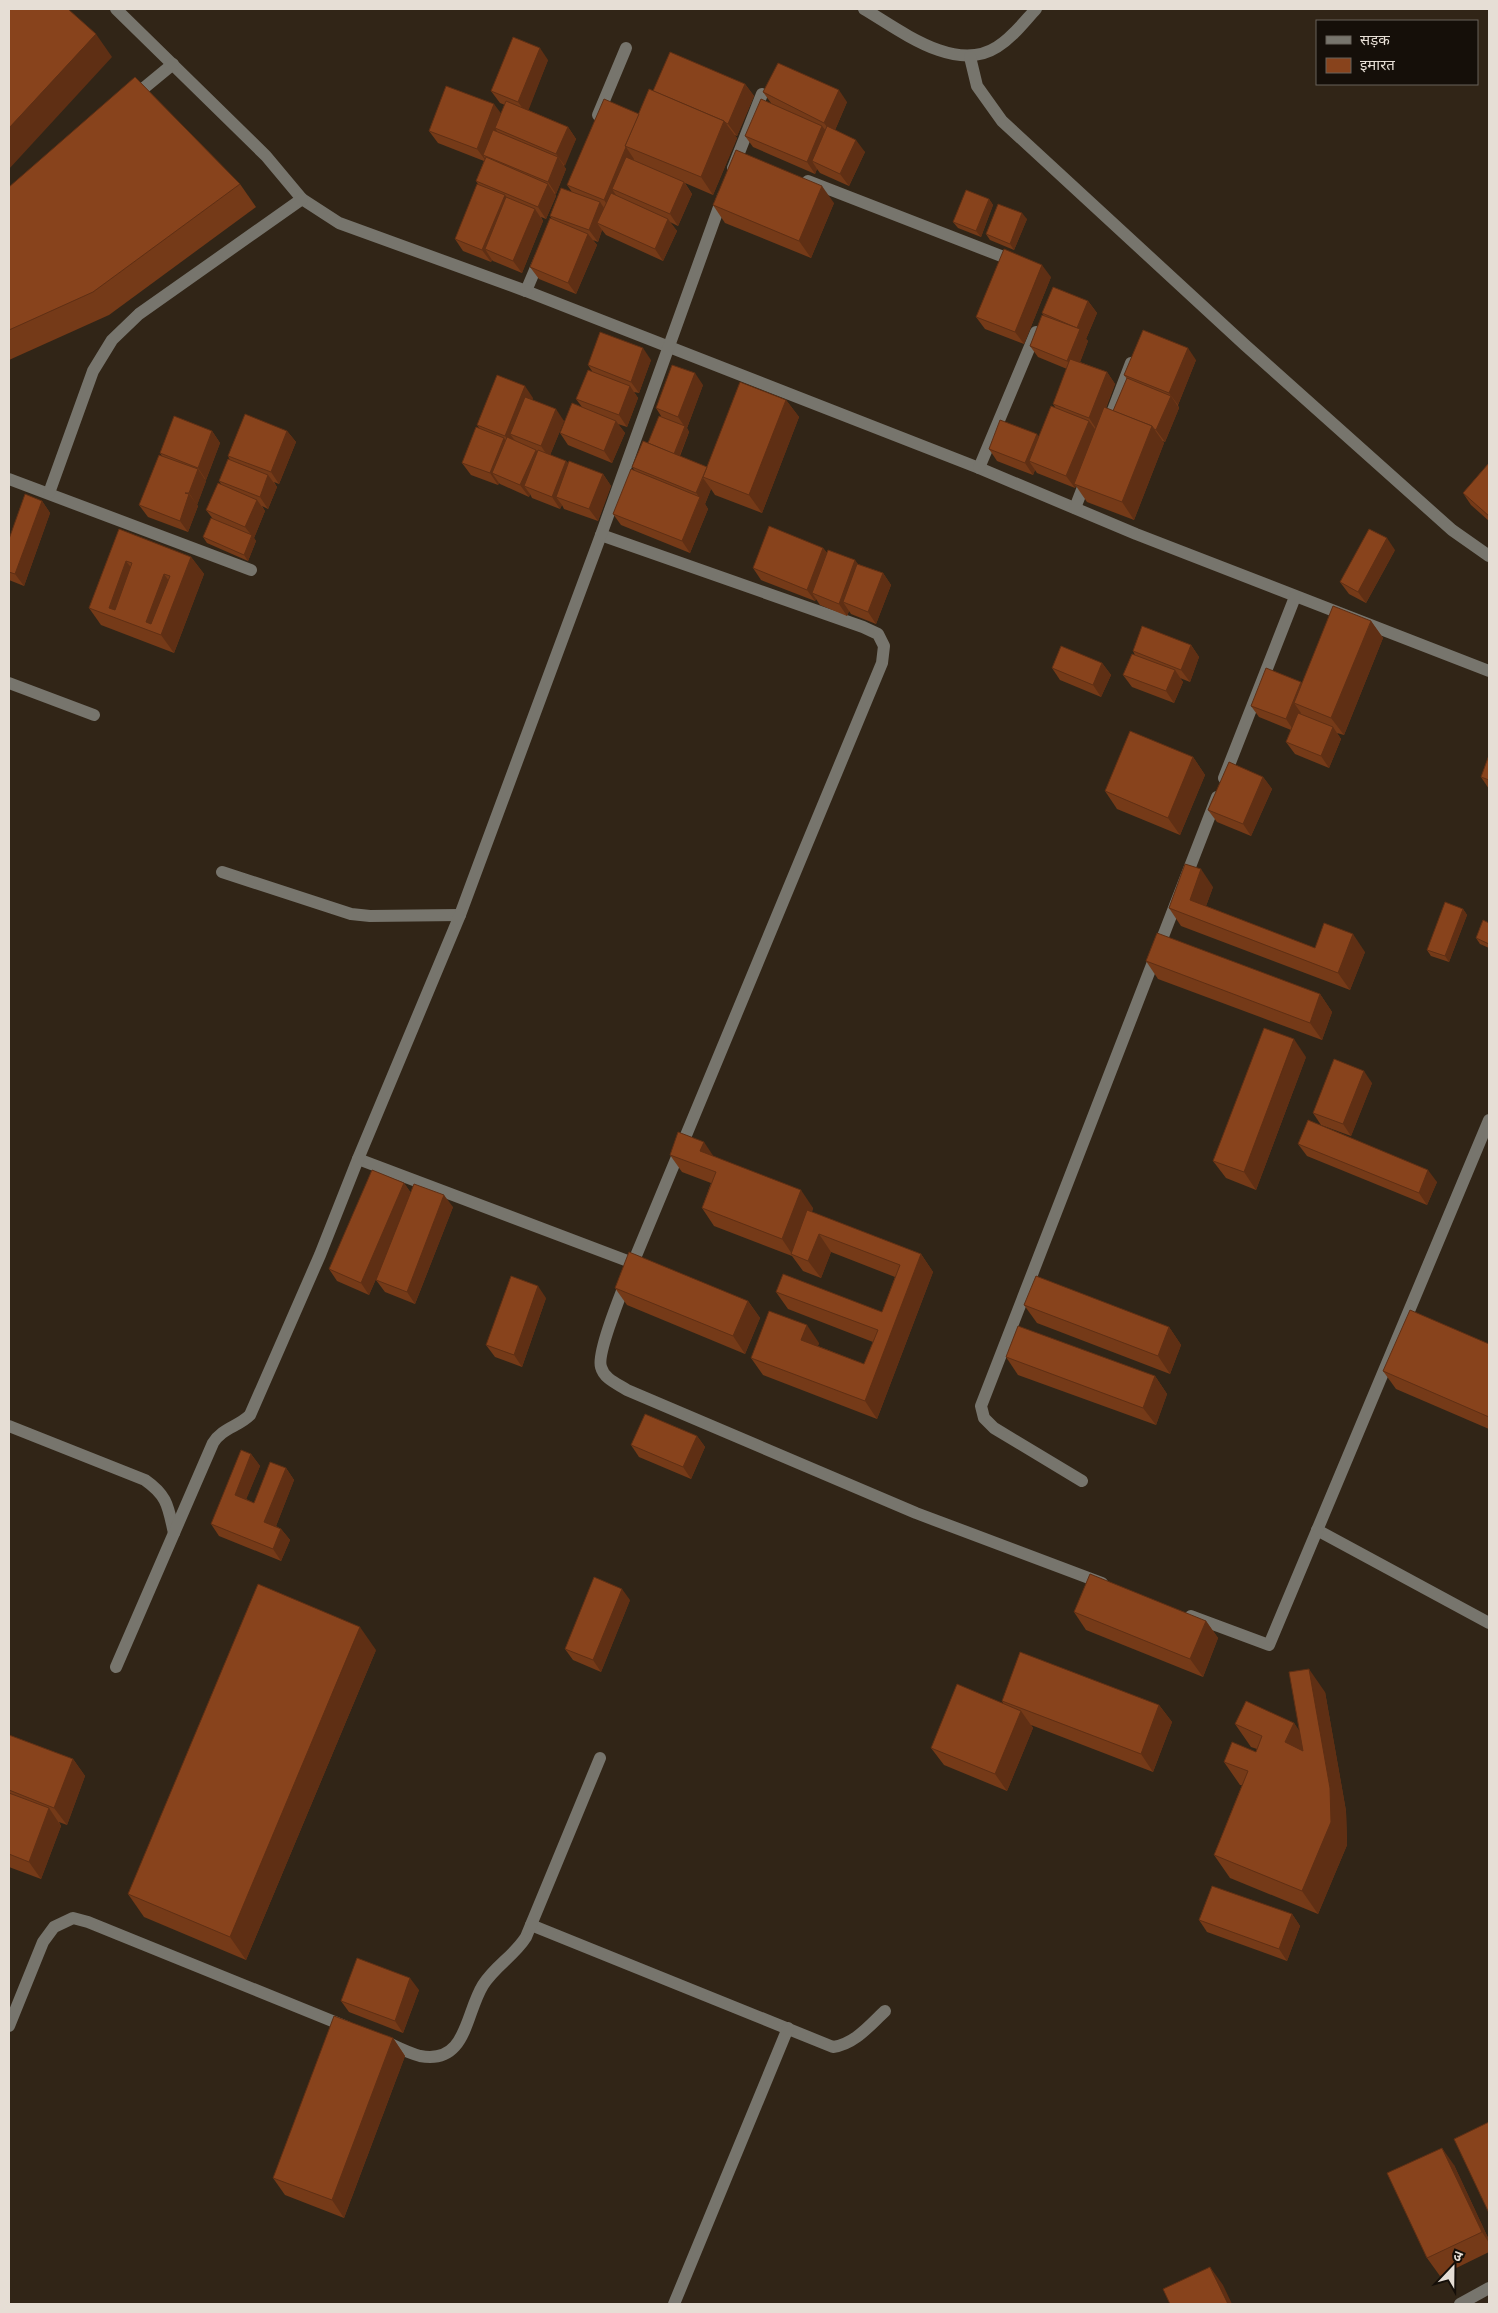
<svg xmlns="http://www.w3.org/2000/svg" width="1498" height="2313" font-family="Lora,'Noto Sans Devanagari',serif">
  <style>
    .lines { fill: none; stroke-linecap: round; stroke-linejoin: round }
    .minor { stroke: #77756d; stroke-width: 12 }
    .wall { fill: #753a18 }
    .shaded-wall { fill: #5f2f14 }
    .building { fill: #88431c; stroke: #5f2f14; fill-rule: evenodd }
  </style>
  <rect width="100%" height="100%" fill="#312517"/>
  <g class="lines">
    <g class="minor">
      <polyline points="116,9 266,156 302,199 339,223 526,291 979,468 1136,534 1489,671"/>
      <path d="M864 9C900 30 955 74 997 47 1013 37 1024 22 1036 9"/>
      <polyline points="970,57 977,86 1002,121 1245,345 1452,530 1489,556"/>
      <polyline points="133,97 173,64"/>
      <polyline points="598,115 626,48"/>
      <polyline points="733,168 762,94"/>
      <polyline points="808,181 1009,259"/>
      <polyline points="526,291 540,258"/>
      <polyline points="1107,426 1131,363"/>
      <polyline points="979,468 1036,332"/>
      <polyline points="9,479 251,570"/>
      <polyline points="49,493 93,371 112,340 139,314 302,199"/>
      <polyline points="1075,508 1087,477"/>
      <path d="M601 535 863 627 878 634 884 646 882 663 633 1263C626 1282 596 1352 601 1367 604 1379 618 1384 627 1390L916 1513 1102 1583"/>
      <polyline points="9,683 94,715"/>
      <polyline points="1224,778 1295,597"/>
      <polyline points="222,872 351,914 370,916 460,915"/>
      <polyline points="358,1159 633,1263"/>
      <path d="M9 1426 145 1480C168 1496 168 1507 174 1533"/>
      <polyline points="1082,1481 994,1428 984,1418 981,1406 1217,797"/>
      <polyline points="1317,1530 1489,1623"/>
      <polyline points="1191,1616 1269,1645 1489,1120"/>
      <path d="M116 1667 213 1443C222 1428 238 1427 250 1415L320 1255 358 1159 460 915 601 535 723 196"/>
      <path d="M531 1925 833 2047C855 2044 870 2025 885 2011"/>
      <polyline points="9,2026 43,1942 54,1927 73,1918 88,1922 347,2027"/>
      <path d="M384 2041C395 2046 408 2053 420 2056 467 2065 465 2014 483 1985 495 1966 514 1956 526 1937L600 1758"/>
      <polyline points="674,2304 788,2028"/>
      <polyline points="1460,2304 1489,2288"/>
    </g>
  </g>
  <g class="wall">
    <polygon points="548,60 528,110 568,127 576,139 564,166 566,169 556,194 555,193 556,196 546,219 541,217 543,221 522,273 493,261 492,260 491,262 463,251 455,239 478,184 476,181 484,161 438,143 429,131 501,113 505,105 500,103 491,91"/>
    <polygon points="745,84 754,96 737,136 734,135 737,138 713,195 685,183 692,194 678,226 670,222 677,231 663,261 606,235 602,230 598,242 593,240 597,245 576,294 539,279 530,267 552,219 550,216 572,192 567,185 639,114 653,91"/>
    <polygon points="763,92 847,102 835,130 865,152 849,186 820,173 817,169 815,174 753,147 745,136 771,103"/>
    <polygon points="240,184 256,207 109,315 9,360 9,187"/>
    <polygon points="989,199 993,205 981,237 958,228 953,222"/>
    <polygon points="834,203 811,258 725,223 713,205"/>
    <polygon points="1027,219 1014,250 990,240 986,234"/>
    <polygon points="1051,277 1024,344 985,329 976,317"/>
    <polygon points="1088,301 1097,313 1086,339 1088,341 1080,362 1107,372 1115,384 1106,408 1113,411 1127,379 1124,375 1196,360 1178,405 1179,408 1165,442 1162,441 1164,443 1134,520 1087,502 1076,486 1075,488 1037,473 1035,470 1033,475 997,461 989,449 1038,437 1055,407 1053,404 1067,369 1038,357 1030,346 1044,316 1042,313"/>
    <polygon points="651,360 639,393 634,392 638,398 627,427 618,424 625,433 612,463 568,445 560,433 582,407 576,399 592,371 588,365"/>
    <polygon points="703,385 687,428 689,432 680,456 707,467 786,400 799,417 762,513 715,495 711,489 705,504 708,509 690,553 621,525 613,514 635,471 632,467 648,443 661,416 656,408"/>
    <polygon points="533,398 532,400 564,421 550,455 566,461 568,463 603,474 611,486 598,521 564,509 562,505 560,509 532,498 530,494 529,497 500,484 499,483 498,485 471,475 462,463 480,429 477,425"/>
    <polygon points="212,431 220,443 206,480 204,479 206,481 197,505 198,506 188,532 148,517 139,505 162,456 160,453"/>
    <polygon points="287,431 296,442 279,484 274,482 277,487 268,509 262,506 265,511 254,538 256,541 248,561 207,543 203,537 213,519 206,510 221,484 219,481 230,460 228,456"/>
    <polygon points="1489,463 1489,521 1471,505 1463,493"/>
    <polygon points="42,501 50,513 24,586 9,580 9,539"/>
    <polygon points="119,529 191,557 204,574 174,653 101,625 89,608"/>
    <polygon points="823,548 827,553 883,573 891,585 876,624 851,614 849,611 847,616 820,605 816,599 815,601 761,580 753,568"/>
    <polygon points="1395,550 1366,603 1349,594 1340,582"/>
    <polygon points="1371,621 1383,638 1344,735 1337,733 1341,739 1329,768 1295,754 1286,742 1291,730 1259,717 1251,706 1301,682 1302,683"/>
    <polygon points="1191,645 1199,657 1190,682 1180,678 1183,682 1174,703 1132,687 1123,675 1135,655 1133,651"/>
    <polygon points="1102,663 1111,675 1101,697 1060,680 1052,668"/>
    <polygon points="1489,755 1489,789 1481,777"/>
    <polygon points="1193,757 1205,775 1180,835 1117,809 1105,791"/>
    <polygon points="1263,777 1272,789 1251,836 1217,822 1208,810"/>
    <polygon points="1213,887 1206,906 1315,948 1365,952 1350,990 1181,926 1169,908"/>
    <polygon points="1463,909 1467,915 1449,962 1431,956 1427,950"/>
    <polygon points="1489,923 1489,948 1480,944 1476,938"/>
    <polygon points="1146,961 1320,994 1332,1012 1322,1040 1158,979"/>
    <polygon points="1306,1057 1256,1190 1226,1178 1213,1161"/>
    <polygon points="1372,1083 1351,1136 1321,1125 1313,1113"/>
    <polygon points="1298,1144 1437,1182 1427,1205 1307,1156"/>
    <polygon points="670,1155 714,1156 813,1208 812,1212 921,1254 933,1272 877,1419 763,1375 751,1358 819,1343 818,1346 864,1364 873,1342 788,1309 776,1292 882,1312 895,1277 831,1252 821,1278 803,1271 792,1256 714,1226 702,1208 711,1183 682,1172"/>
    <polygon points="404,1183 411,1193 453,1207 415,1304 385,1292 376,1280 383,1263 369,1295 337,1281 329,1269"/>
    <polygon points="615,1288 748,1301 760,1318 745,1354 627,1305"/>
    <polygon points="546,1298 522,1367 495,1357 486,1345"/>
    <polygon points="1024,1305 1169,1327 1181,1345 1170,1374 1037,1323"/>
    <polygon points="1489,1344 1489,1429 1396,1389 1383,1371"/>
    <polygon points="1006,1357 1155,1376 1167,1394 1156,1425 1018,1375"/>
    <polygon points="697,1436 705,1447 691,1479 639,1457 631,1445"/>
    <polygon points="251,1454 260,1466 246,1499 254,1503 286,1468 294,1480 276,1526 281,1529 290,1540 281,1561 219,1536 211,1524"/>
    <polygon points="630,1600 601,1672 573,1660 565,1649"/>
    <polygon points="1074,1612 1206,1621 1218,1638 1203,1677 1086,1630"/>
    <polygon points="376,1650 246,1960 144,1917 128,1894"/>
    <polygon points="1325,1692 1346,1811 1347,1845 1318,1914 1230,1878 1214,1855 1242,1785 1240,1785 1224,1762 1256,1752 1257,1749 1251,1747 1235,1724 1294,1723 1299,1731"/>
    <polygon points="1002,1701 1159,1705 1172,1722 1153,1772 1031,1725 1033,1728 1007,1791 944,1765 931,1748 1003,1703"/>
    <polygon points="9,1735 73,1759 85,1776 67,1825 59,1822 61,1826 41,1879 9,1867"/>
    <polygon points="1292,1914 1300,1926 1287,1961 1207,1932 1199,1920"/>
    <polygon points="419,1990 403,2033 349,2012 341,2001"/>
    <polygon points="393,2038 405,2056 344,2218 285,2195 273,2178"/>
    <polygon points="1454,2165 1489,2240 1489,2252 1440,2276 1427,2258"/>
  </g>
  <g class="shaded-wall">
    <polygon points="96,34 112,57 9,169 9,128"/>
    <polygon points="540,48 548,60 527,114 518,102"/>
    <polygon points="745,84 754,96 737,136 728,124"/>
    <polygon points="839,90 847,102 833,135 824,123"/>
    <polygon points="494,104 503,116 495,128 497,131 487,157 483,155 486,160 486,161 477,149"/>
    <polygon points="724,121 737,138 713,195 701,177"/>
    <polygon points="822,126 831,137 812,161 817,169 815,174 807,162"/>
    <polygon points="568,127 576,139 565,166 556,154"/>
    <polygon points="856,140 865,152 849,186 840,174"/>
    <polygon points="626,147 634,159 620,192 612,189 618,198 612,212 604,200"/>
    <polygon points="558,157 566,169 556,194 548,182"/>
    <polygon points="684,182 692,194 678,226 670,214"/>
    <polygon points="548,184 556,196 546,219 538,207"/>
    <polygon points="822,186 834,203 811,258 799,241"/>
    <polygon points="505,195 513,207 485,249 492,260 491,262 482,250"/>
    <polygon points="989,199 993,205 981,237 976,231"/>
    <polygon points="600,202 608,214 597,223 602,230 598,242 589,230"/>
    <polygon points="535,209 543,221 522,273 513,261"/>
    <polygon points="1022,213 1027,219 1014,250 1010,244"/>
    <polygon points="668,219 677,231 663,261 655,249"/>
    <polygon points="588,234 597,245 576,294 568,283"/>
    <polygon points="1042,265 1051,277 1024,344 1015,332"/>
    <polygon points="1088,301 1097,313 1086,339 1088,341 1076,373 1067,361 1079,330 1077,328"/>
    <polygon points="643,348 651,360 639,393 631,382"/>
    <polygon points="1188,348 1196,360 1178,405 1169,393"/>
    <polygon points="1107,372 1115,384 1097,430 1089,418"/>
    <polygon points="695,373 703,385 687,428 689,432 677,462 673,456 685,427 678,417"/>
    <polygon points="525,386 533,398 517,437 510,434 516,442 513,448 505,436"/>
    <polygon points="630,386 638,398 627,427 619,415"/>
    <polygon points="1171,396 1179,408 1165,442 1156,430"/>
    <polygon points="786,400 799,417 762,513 749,495"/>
    <polygon points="556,409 564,421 549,458 541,446"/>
    <polygon points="616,421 625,433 612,463 604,451"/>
    <polygon points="1089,421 1098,433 1074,484 1076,486 1075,488 1066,476"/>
    <polygon points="1152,426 1164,443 1134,520 1122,502"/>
    <polygon points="212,431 220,443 206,480 198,468"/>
    <polygon points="287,431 296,442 279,484 271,472"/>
    <polygon points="1037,434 1045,446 1029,461 1035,470 1033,475 1025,463"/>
    <polygon points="504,438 512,450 492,473 499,483 498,485 490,473"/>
    <polygon points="536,450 544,462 524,486 530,494 529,497 520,485"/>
    <polygon points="566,461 574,473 556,497 562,505 560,509 552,497"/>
    <polygon points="198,469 206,481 197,505 189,493"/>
    <polygon points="603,474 611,486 598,521 589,509"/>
    <polygon points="268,475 277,487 268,509 260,497"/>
    <polygon points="703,478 711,489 705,504 708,509 690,553 682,541 700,498 696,493"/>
    <polygon points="189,494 198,506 188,532 180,521"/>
    <polygon points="257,500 265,511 254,538 256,541 248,561 244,555 252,536 245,527"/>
    <polygon points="42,501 50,513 24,586 15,574"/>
    <polygon points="1387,538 1395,550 1366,603 1358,592"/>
    <polygon points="823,548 832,559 812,593 816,599 815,601 807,590"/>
    <polygon points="191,557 204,574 174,653 161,635"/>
    <polygon points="855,560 864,572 843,602 849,611 847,616 839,604"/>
    <polygon points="126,561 139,578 123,621 109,608"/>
    <polygon points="883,573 891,585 876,624 868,612"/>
    <polygon points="164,574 176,591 153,632 146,622"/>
    <polygon points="1371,621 1383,638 1344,735 1331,718"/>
    <polygon points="1191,645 1199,657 1190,682 1181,670"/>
    <polygon points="1102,663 1111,675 1101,697 1093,685"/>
    <polygon points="1175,670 1183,682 1174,703 1166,691"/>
    <polygon points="1301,682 1309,694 1294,703 1301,713 1294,731 1286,719"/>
    <polygon points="1333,727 1341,739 1329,768 1321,756"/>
    <polygon points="1193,757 1205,775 1180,835 1168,818"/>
    <polygon points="1263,777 1272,789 1251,836 1243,824"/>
    <polygon points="1201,869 1213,887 1202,917 1190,900"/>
    <polygon points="1463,909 1467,915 1449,962 1445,956"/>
    <polygon points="1353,934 1365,952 1350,990 1338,973"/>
    <polygon points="1320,994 1332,1012 1322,1040 1310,1023"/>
    <polygon points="1294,1039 1306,1057 1256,1190 1244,1172"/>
    <polygon points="1364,1071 1372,1083 1351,1136 1343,1124"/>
    <polygon points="704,1142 716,1160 700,1151"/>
    <polygon points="1428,1170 1437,1182 1427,1205 1419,1193"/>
    <polygon points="404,1183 412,1195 369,1295 361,1283"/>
    <polygon points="801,1190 813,1208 795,1255 792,1254 782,1239"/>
    <polygon points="444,1195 453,1207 415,1304 407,1292"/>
    <polygon points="819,1234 831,1252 821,1278 808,1261"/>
    <polygon points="921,1254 933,1272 877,1419 865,1401"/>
    <polygon points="538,1286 546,1298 522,1367 514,1355"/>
    <polygon points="748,1301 760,1318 745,1354 733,1336"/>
    <polygon points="807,1325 819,1343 813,1357 801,1340"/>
    <polygon points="1169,1327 1181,1345 1170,1374 1158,1356"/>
    <polygon points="1155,1376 1167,1394 1156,1425 1143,1408"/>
    <polygon points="697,1436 705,1447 691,1479 683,1467"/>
    <polygon points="251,1454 260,1466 243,1507 235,1495"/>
    <polygon points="286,1468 294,1480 273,1534 264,1522"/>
    <polygon points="281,1529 290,1540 281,1561 273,1549"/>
    <polygon points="622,1589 630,1600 601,1672 593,1660"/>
    <polygon points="1206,1621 1218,1638 1203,1677 1190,1659"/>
    <polygon points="360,1627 376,1650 246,1960 230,1937"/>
    <polygon points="1309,1669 1325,1692 1346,1811 1347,1845 1318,1914 1302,1891"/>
    <polygon points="1159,1705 1172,1722 1153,1772 1141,1754"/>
    <polygon points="1021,1711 1033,1728 1007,1791 995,1774"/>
    <polygon points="1294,1723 1310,1746 1301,1765 1285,1742"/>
    <polygon points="73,1759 85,1776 67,1825 54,1808"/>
    <polygon points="49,1808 61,1826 41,1879 29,1862"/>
    <polygon points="1292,1914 1300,1926 1287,1961 1279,1949"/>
    <polygon points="410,1978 419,1990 403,2033 395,2021"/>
    <polygon points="393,2038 405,2056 344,2218 332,2200"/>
    <polygon points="1442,2148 1454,2165 1489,2240 1489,2243 1482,2232"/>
    <polygon points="1210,2267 1223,2285 1232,2304 1228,2304"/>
  </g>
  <g class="building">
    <polygon points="9,9 68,9 96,34 9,128"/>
    <polygon points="513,37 540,48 518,102 491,91"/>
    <polygon points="670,52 745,84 728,124 726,123 724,121 653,91"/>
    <polygon points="778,63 839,90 824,123 763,92"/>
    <polygon points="135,77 240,184 93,292 9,330 9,187"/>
    <polygon points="446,86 494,104 477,149 429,131"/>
    <polygon points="649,89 724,121 701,177 625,146"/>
    <polygon points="604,99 639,114 625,146 626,147 604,200 567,185"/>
    <polygon points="761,99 822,126 807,162 745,136"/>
    <polygon points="506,101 568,127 556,154 495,128"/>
    <polygon points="827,126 856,140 840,174 812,161"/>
    <polygon points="493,130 558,157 548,182 483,155"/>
    <polygon points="736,150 822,186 799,241 713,205"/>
    <polygon points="486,157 548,184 538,207 476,181"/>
    <polygon points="626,157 684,182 670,214 612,189"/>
    <polygon points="477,184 505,195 482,250 455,239"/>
    <polygon points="561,188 600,202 589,230 550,216"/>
    <polygon points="966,190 989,199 976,231 953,222"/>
    <polygon points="611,193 668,219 655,249 597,223"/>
    <polygon points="506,197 535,209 513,261 485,249"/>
    <polygon points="998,204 1022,213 1010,244 986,234"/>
    <polygon points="550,218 588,234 568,283 530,267"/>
    <polygon points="1004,249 1042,265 1015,332 976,317"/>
    <polygon points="1053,287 1088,301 1077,328 1042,313"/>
    <polygon points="1042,315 1080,329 1067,361 1030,346"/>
    <polygon points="1143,330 1188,348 1169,393 1124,375"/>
    <polygon points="600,332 643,348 631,382 588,365"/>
    <polygon points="1070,359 1107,372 1089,418 1053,404"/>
    <polygon points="672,365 695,373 678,417 656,408"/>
    <polygon points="588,370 630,386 619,415 576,399"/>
    <polygon points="497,375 525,386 505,436 477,425"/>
    <polygon points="1127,378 1171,396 1156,430 1154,429 1152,426 1113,411"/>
    <polygon points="740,382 786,400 749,495 703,477"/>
    <polygon points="525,397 556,409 541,446 510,434"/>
    <polygon points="572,403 616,421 604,451 560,433"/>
    <polygon points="1051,406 1089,421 1066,476 1029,461"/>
    <polygon points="1104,407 1152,426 1122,502 1074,484"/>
    <polygon points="245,414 287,431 271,472 228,456"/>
    <polygon points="174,416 212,431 198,468 160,453"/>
    <polygon points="659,416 685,426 674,454 648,443"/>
    <polygon points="1000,420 1037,434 1025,463 989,449"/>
    <polygon points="476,427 504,438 490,473 462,463"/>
    <polygon points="507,437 536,450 520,485 492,473"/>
    <polygon points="643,441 707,467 696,493 632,467"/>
    <polygon points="538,450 566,461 552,497 524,486"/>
    <polygon points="159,455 198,469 189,493 185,493 189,494 180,521 139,505"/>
    <polygon points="228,459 268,475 260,497 219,481"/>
    <polygon points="569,461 603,474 589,509 556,497"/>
    <polygon points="1489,463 1489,516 1463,493"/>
    <polygon points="631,469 700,497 682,541 613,514"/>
    <polygon points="218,483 257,500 245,527 206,510"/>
    <polygon points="25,494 42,501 15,574 9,572 9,539"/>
    <polygon points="211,518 252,535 244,555 203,537"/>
    <polygon points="769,526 823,548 807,590 753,568"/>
    <path d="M119 529 191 557 161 635 89 608ZM126 561 132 563 115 610 109 608ZM164 574 170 576 151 624 146 622Z"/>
    <polygon points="1369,529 1387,538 1358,592 1340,582"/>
    <polygon points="828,550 855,560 839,604 812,593"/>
    <polygon points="857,564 883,573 868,612 843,602"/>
    <polygon points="1333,606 1371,621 1331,718 1294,703"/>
    <polygon points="1142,626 1191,645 1181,670 1133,651"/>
    <polygon points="1061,646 1102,663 1093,685 1052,668"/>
    <polygon points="1132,654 1175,670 1166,691 1123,675"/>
    <polygon points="1266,668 1301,682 1286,719 1251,706"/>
    <polygon points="1298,713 1333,727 1321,756 1286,742"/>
    <polygon points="1130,731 1193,757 1168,818 1105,791"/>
    <polygon points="1489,755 1489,780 1481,777"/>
    <polygon points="1229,762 1263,777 1243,824 1208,810"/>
    <polygon points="1185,864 1201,869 1190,900 1315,948 1324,923 1353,934 1338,973 1169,908"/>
    <polygon points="1445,902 1463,909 1445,956 1427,950"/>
    <polygon points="1483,920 1489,923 1489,944 1476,938"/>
    <polygon points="1157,933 1320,994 1310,1023 1146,961"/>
    <polygon points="1264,1028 1294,1039 1244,1172 1213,1161"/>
    <polygon points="1334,1059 1364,1071 1343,1124 1313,1113"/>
    <polygon points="1308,1120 1428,1170 1419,1193 1298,1144"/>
    <polygon points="678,1132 704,1142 700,1151 801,1190 782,1239 702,1208 716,1172 670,1155"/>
    <polygon points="372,1170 404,1183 361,1283 329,1269"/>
    <polygon points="414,1184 444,1195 407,1292 376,1280"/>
    <polygon points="807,1210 921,1254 865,1401 751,1358 769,1311 807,1325 801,1340 864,1364 878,1330 776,1292 783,1274 882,1312 900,1265 819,1234 808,1261 791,1254"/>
    <polygon points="629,1252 748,1301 733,1336 615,1288"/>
    <polygon points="511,1276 538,1286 514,1355 486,1345"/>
    <polygon points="1036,1276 1169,1327 1158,1356 1024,1305"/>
    <polygon points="1410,1310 1489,1344 1489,1417 1383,1371"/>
    <polygon points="1018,1326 1155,1376 1143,1408 1006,1357"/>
    <polygon points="645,1414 697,1436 683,1467 631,1445"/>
    <polygon points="241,1450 251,1454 235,1495 254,1503 270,1462 286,1468 264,1522 281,1529 273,1549 211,1524"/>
    <polygon points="1090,1574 1206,1621 1190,1659 1074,1612"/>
    <polygon points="594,1577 622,1589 593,1660 565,1649"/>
    <polygon points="258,1584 360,1627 230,1937 128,1894"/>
    <polygon points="1020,1652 1159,1705 1141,1754 1002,1701"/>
    <polygon points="1309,1669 1330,1788 1331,1822 1302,1891 1214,1855 1248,1771 1224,1762 1232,1742 1256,1752 1262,1736 1235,1724 1246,1701 1294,1723 1285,1742 1303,1751 1289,1672"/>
    <polygon points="957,1684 1021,1711 995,1774 931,1748"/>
    <polygon points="9,1735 73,1759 54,1808 9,1790"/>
    <polygon points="9,1793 49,1808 29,1862 9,1854"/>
    <polygon points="1212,1886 1292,1914 1279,1949 1199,1920"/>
    <polygon points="357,1958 410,1978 395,2021 341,2001"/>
    <polygon points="334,2016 393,2038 332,2200 273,2178"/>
    <polygon points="1489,2122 1489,2213 1454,2139"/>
    <polygon points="1442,2148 1482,2232 1427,2258 1387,2173"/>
    <polygon points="1210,2267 1228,2304 1170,2304 1163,2289"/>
  </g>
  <rect width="1498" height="2313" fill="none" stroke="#e6ded5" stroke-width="20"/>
  <rect x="1316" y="20" width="162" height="65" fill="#150f09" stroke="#69625b"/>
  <rect x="1326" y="36" width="25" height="8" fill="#77756d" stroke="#69625b"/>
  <text x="1360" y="45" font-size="15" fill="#e6ded5">सड़क</text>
  <rect x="1326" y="58" width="25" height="15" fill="#88431c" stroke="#69625b"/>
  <text x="1360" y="70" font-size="15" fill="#e6ded5">इमारत</text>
  <g transform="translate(1453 2268) rotate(22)" stroke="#150f09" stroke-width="4" paint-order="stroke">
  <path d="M0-4L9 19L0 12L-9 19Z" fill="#e6ded5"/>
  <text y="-8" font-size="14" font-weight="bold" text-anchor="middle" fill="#e6ded5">उ</text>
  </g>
</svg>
